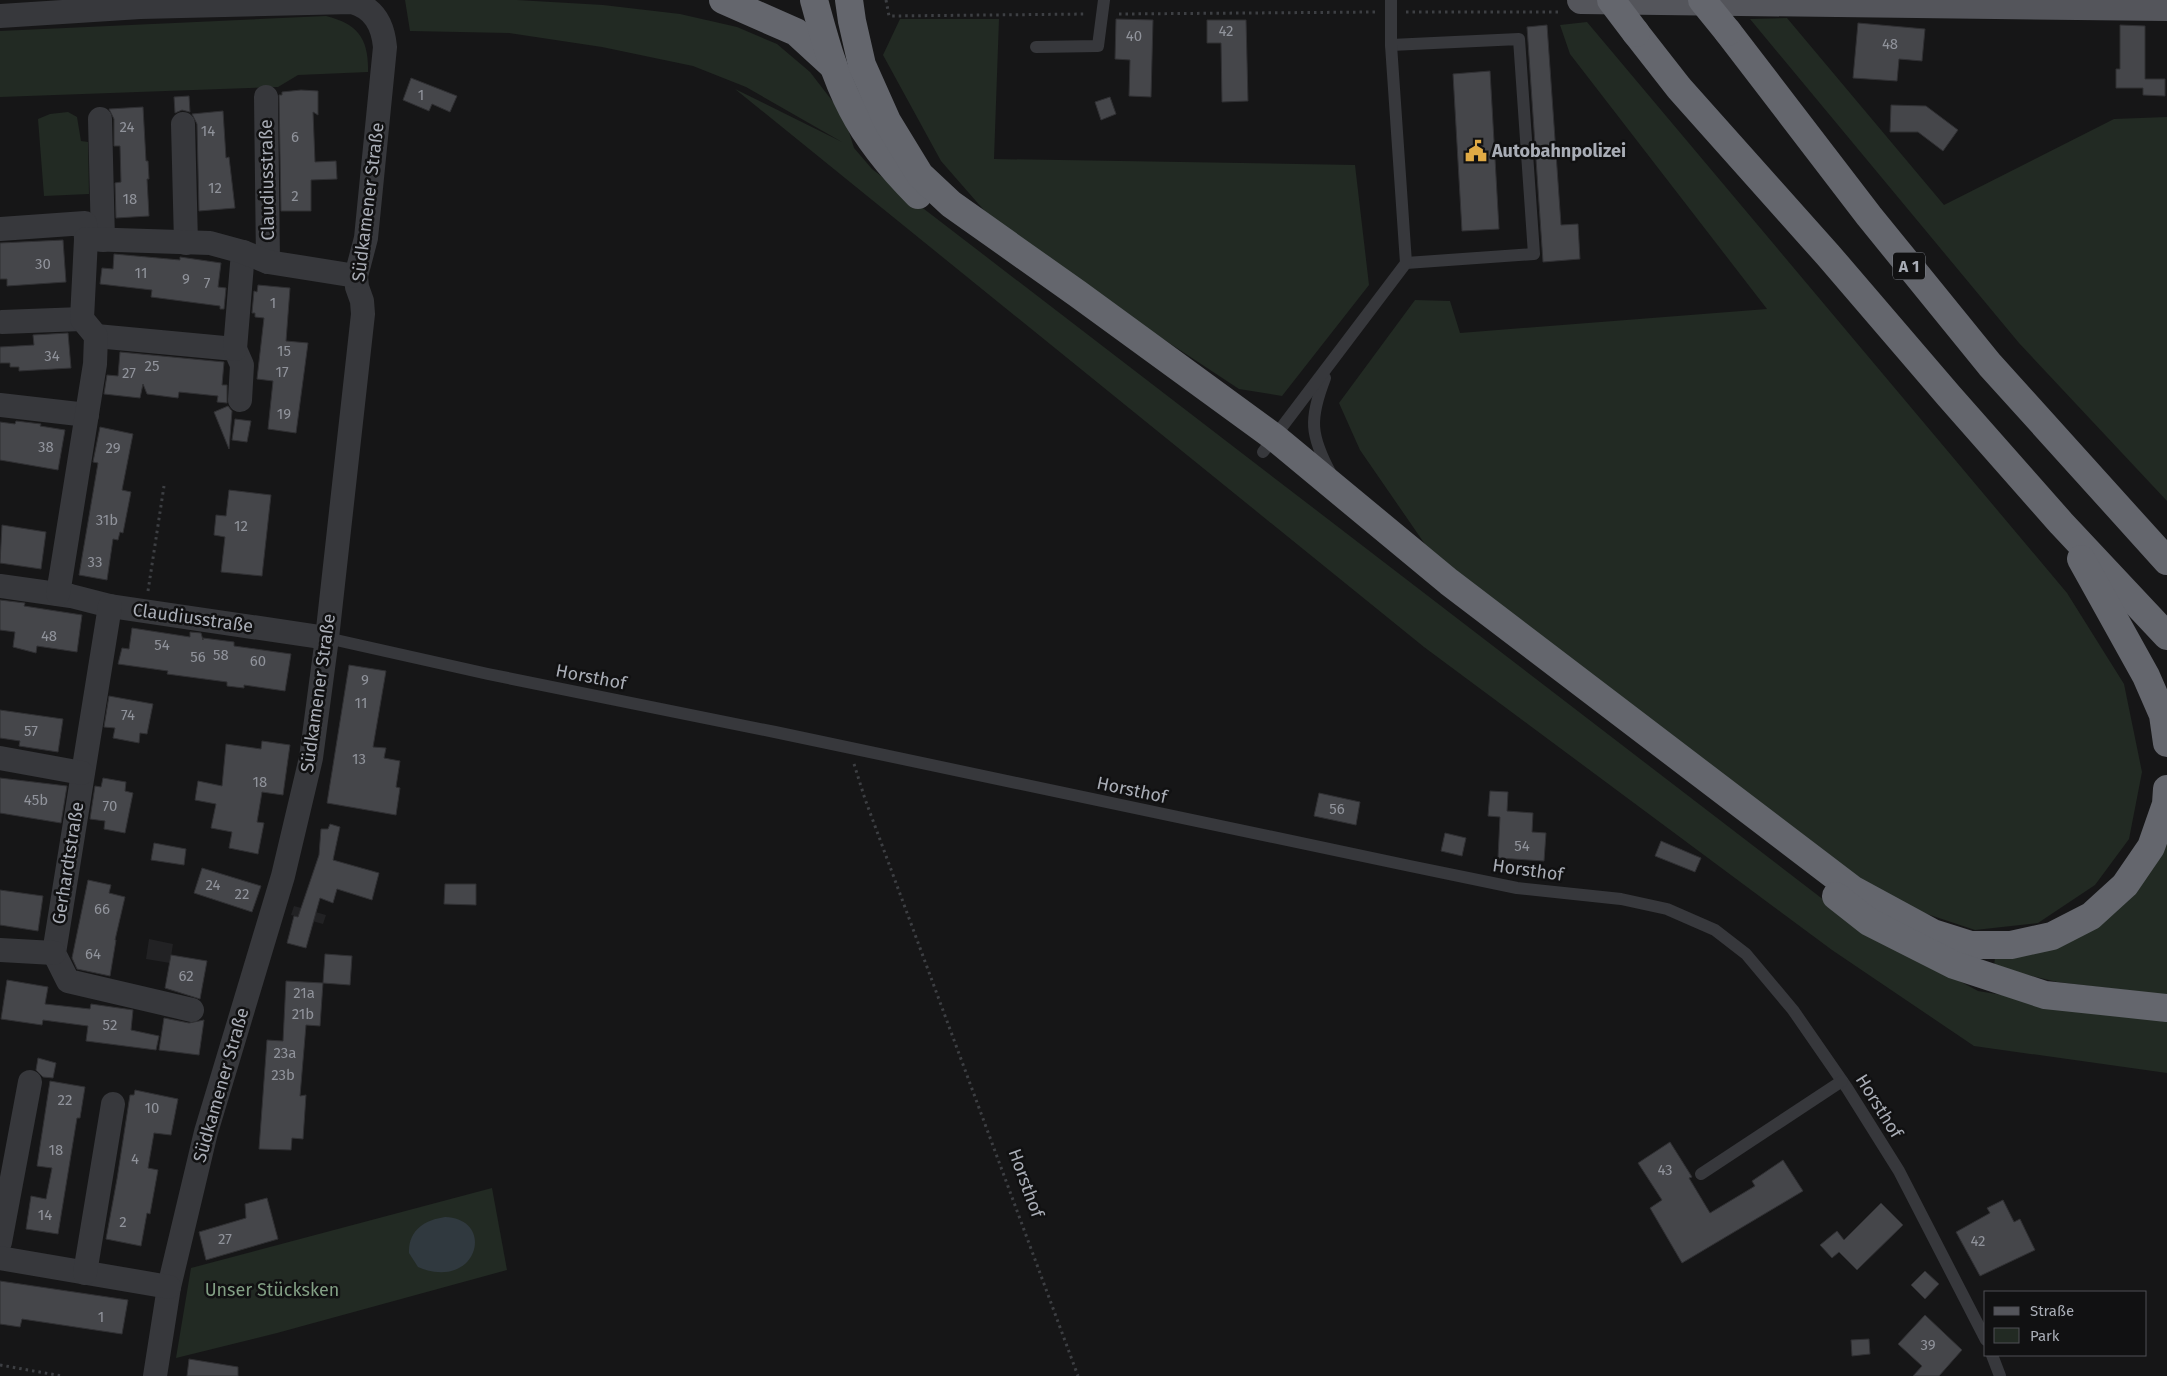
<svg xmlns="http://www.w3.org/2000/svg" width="2167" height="1376" font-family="'Fira Sans',sans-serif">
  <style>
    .built { fill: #222224 }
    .green { fill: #222a23 }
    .water { fill: #30393f }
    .building { fill: #45464a; stroke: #303033 }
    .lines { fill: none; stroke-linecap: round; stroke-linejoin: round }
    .path { stroke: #3d3f43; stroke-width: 3; stroke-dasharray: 2.5 4; stroke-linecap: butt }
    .service { stroke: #37383c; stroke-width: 12 }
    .minor { stroke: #37383c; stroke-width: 24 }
    .primary { stroke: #54555b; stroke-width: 28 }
    .motorway { stroke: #64666d; stroke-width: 28 }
    .motorway-bridge { stroke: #64666d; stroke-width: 28 }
    .labels { text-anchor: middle; stroke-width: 5; stroke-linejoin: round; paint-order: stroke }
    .number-label { font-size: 15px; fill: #90939b }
    .shield { fill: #111112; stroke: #7b7e85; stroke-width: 1 }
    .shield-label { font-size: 16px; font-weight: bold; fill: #a9adb6 }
    .poi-label { font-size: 18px; font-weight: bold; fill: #a9adb6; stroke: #111112; text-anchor: start }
    .street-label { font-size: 18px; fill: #a9adb6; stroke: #111112 }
    .park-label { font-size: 18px; fill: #829f84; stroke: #111112 }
  </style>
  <rect width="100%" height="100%" fill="#161617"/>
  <g class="built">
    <polygon points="294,906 326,915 323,924 291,915"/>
    <polygon points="149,939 173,944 170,963 146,959"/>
  </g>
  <g class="green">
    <polygon points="405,0 517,0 603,5 680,14 737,27 777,44 810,72 844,116 854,148 872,169 1859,927 1978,991 2167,1022 2167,1073 1974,1046 1832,950 1424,647 735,89 842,142 746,87 693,66 602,47 509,33 410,31"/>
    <path d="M326 16C358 24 369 39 368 72L298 75 278 87 0 97V31Z"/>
    <polygon points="1787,18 1944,205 2114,119 2167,117 2167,501 2019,343 1750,19"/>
    <polygon points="900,19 999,19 994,159 1355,165 1369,285 1282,396 1239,389 1113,306 989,216 941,161 883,55"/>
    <polygon points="1587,22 2067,593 2124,684 2142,772 2129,839 2095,885 2038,923 1975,930 1906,907 1821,854 1429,550 1360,450 1339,403 1415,300 1450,301 1460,333 1767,309 1570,54 1560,25"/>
    <polygon points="68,112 77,117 81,141 88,142 89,194 44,196 38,119 50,114"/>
    <polygon points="2167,819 2167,995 2057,982 1994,967 1995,957 2056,948"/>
    <polygon points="492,1188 507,1270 277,1333 176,1358 191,1268"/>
  </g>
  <path class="water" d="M445 1217C497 1219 477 1292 418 1267L409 1253C408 1230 425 1220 445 1217Z"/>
  <g class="building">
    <polygon points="1116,19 1153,20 1151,97 1129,96 1130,60 1115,59"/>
    <polygon points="1207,20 1246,20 1248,101 1222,102 1221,43 1207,43"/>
    <polygon points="1858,23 1925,29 1922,61 1899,59 1897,81 1853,78"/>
    <polygon points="1547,25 1561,225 1578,224 1580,259 1543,262 1527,27"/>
    <polygon points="2120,25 2145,26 2145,79 2165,79 2165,96 2143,95 2143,88 2116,88 2116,69 2120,69"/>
    <polygon points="1490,71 1499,229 1462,231 1453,74"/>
    <polygon points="411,78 457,96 450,112 432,104 429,111 403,100"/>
    <polygon points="301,90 318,91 318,115 313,112 315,162 336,161 337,179 311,180 311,211 281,211 279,95 282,95 282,92"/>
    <polygon points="189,96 190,112 182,110 175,113 174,97"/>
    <polygon points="1110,97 1116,114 1101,120 1095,102"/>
    <polygon points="1891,105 1926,106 1958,130 1943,151 1918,132 1890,132"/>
    <polygon points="143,107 146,161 148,161 149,179 147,179 149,216 116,218 115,183 121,182 120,146 114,146 114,119 109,109"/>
    <polygon points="223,111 226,158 229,157 235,208 199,211 197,124 192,114"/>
    <polygon points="63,240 66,282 7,286 7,279 0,279 0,243"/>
    <polygon points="114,254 180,260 180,257 221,263 218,287 226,288 224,309 220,309 220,306 151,297 152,290 100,284 102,268 113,269"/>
    <polygon points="258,285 290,288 286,341 308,343 296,433 268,429 273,381 257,379 264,318 255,317 255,313 252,313 254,291 257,292"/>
    <polygon points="68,333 71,368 19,371 19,367 10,367 10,363 0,363 0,347 34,345 33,335"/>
    <polygon points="120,352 224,362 222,385 227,385 227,403 217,402 218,396 179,392 178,398 147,394 143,384 140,398 104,394 107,375 118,376"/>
    <polygon points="228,406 232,411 229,449 214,412"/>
    <polygon points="235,419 251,421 247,442 232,440"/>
    <polygon points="16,421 41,424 40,426 65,430 58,470 0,460 0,422 15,424"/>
    <polygon points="100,427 133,434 122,490 131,492 123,533 120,532 118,540 113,539 107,580 79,575 98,463 93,462"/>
    <polygon points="229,490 271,495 262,576 221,572 225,537 214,535 216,515 226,516"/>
    <polygon points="2,525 46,532 41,569 0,563"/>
    <polygon points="0,600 25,603 24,606 82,615 77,652 37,646 36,653 13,647 15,632 0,630"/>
    <polygon points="132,628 190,637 190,632 201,633 203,640 203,638 234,642 234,646 291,654 285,691 244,685 244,688 227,686 227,682 167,674 168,671 118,664 122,648 129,649"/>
    <polygon points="349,665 386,671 373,747 386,748 384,758 400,761 396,787 400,788 396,815 327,803"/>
    <polygon points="109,696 153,704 147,734 140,733 139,743 113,738 115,728 104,727"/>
    <polygon points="0,710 63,719 58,752 19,746 20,741 0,738"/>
    <polygon points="262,741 290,745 283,795 262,792 257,822 264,823 258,854 229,848 232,832 211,828 216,804 195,800 198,781 222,786 226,744 261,749"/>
    <polygon points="0,778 67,786 61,823 0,813"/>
    <polygon points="103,778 126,782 125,791 133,793 125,833 104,829 105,821 90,819 95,786 101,787"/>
    <polygon points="1490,791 1508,792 1507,811 1533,813 1532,832 1546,833 1544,861 1498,858 1500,817 1488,816"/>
    <polygon points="1319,793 1360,802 1356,825 1314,816"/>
    <polygon points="330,824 340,827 333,860 379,873 372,900 337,889 333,903 320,898 306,948 287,943 294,916 298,917 319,855 321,829 328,829"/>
    <polygon points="1445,833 1466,838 1462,856 1441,851"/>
    <polygon points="1661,841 1701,858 1695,872 1655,856"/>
    <polygon points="154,843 186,849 184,865 151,860"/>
    <polygon points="202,868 261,886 252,912 194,893"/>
    <polygon points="88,880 111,885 109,893 125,897 115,940 116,940 110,976 77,969 72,958"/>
    <polygon points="445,884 476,884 476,905 444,904"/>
    <polygon points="0,890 43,896 38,931 0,925"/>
    <polygon points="325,954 352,956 350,985 323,983"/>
    <polygon points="171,955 207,961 200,999 165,988"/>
    <polygon points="7,980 48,987 45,1004 90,1009 91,1004 133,1010 131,1030 159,1036 156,1050 86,1041 88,1026 43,1020 42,1025 1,1019"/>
    <polygon points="286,981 323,983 320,1026 306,1025 300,1096 306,1095 303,1139 292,1138 291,1150 259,1149 267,1040 283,1041"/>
    <polygon points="164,1018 189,1023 204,1020 199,1055 159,1050"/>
    <polygon points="38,1058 56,1063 53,1078 43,1077 36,1070"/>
    <polygon points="50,1081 85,1087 80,1118 77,1118 58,1234 26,1229 31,1196 46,1199 52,1168 37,1166"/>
    <polygon points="135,1090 178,1099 171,1135 154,1133 148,1168 158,1170 150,1214 147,1213 141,1246 106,1239 117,1179 130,1095 134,1095"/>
    <polygon points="1670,1142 1692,1177 1689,1178 1710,1213 1755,1186 1752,1181 1783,1160 1803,1191 1682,1263 1650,1208 1662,1200 1638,1163"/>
    <polygon points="267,1198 278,1239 206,1260 199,1232 246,1218 245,1204"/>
    <polygon points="2003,1200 2014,1222 2020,1219 2035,1250 1980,1276 1956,1232 1990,1213 1987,1208"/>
    <polygon points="1881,1203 1903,1225 1857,1270 1839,1252 1832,1258 1820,1245 1837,1231 1844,1240"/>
    <polygon points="1925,1271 1939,1284 1925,1299 1911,1285"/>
    <polygon points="0,1281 128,1300 122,1334 22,1319 20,1327 0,1324"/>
    <polygon points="1925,1315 1962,1350 1939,1376 1913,1376 1922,1366 1898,1344"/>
    <polygon points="1869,1339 1870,1354 1852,1356 1851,1340"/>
    <polygon points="189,1359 238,1367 238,1376 187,1376"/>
  </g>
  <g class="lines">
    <g class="path">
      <polyline points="886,0 889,16 1087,14"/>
      <polyline points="1406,12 1562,12"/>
      <polyline points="1119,14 1375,12"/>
      <polyline points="148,591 164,486"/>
      <polyline points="854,764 865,799 1078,1376"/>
      <polyline points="0,1365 62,1376"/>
    </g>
    <g class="service">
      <polyline points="1391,45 1519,39 1534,254 1406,263"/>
      <polyline points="1036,47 1098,46 1104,0"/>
      <path d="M1325 378C1309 419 1310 435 1331 474"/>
      <polyline points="1263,452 1406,263 1391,45 1391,0"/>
      <polyline points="327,638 488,674 775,732 1410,866 1517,888 1621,899 1667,909 1715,930 1746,954 1793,1010 1847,1088 1899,1171 1986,1340"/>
      <polyline points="1701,1174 1842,1081"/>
      <polyline points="1992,1355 2000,1376"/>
    </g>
    <g class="minor">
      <path d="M0 16 140 7 352 2C374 8 383 25 385 47L366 238 356 276 357 287 362 301 363 314 327 638 311 758 283 876 206 1132 169 1287 155 1376"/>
      <polyline points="266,97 268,262"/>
      <polyline points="100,119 103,240"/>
      <polyline points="183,124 186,243"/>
      <polyline points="0,229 85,223 86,239"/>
      <polyline points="2,322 82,319"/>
      <polyline points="96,336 235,349 242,365 240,400"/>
      <polyline points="235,349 243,252"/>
      <polyline points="0,405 87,415"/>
      <polyline points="0,586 71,596 110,606 327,638"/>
      <polyline points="58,594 95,364 96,336 82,319 86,239 210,243 243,252 268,262 356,276"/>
      <polyline points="110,606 54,953 68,981 192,1010"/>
      <polyline points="0,758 82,773"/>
      <polyline points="0,950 54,953"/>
      <polyline points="0,1242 30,1082"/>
      <polyline points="0,1258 169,1287"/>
      <polyline points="85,1273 113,1104"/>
    </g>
    <polyline class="primary" points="1581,0 2167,7"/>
    <g class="motorway">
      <polyline points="723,0 796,32 832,65"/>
      <path d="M814 0C824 37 834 75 852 109 868 140 893 170 918 195"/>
      <polyline points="849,0 852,21 862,65 887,121 920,175 951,204 1078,294 1274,437 1449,582 1852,889 1933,933 1971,945 2011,945 2052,936 2091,916 2125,885 2151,847 2166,804 2167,789"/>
      <polyline points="1728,32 1869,216 1990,365 2167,561"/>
      <polyline points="1636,33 1679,88 1828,255 1949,396 2061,523 2167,636"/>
      <polyline points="2081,559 2146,676 2163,715 2167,743"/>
      <polyline points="1836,896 1869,922 1954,965 2045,995 2167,1008"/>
    </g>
    <g class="motorway-bridge">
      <polyline points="1611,0 1636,33"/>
      <polyline points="1702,0 1728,32"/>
    </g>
  </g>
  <defs>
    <g id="civic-bare" transform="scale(1.725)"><path d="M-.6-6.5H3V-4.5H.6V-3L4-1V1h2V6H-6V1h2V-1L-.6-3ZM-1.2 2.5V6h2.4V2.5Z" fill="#e0aa45" stroke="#111112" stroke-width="2.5" paint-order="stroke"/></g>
  </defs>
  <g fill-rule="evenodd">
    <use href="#civic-bare" x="1476" y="151"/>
  </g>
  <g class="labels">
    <g class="number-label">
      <text x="1226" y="36">42</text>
      <text x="1134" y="41">40</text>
      <text x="1890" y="49">48</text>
      <text x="421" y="100">1</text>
      <text x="127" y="132">24</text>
      <text x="208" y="136">14</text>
      <text x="295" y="142">6</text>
      <text x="215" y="193">12</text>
      <text x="295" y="201">2</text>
      <text x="130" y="204">18</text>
      <text x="43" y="269">30</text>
      <text x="141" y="278">11</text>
      <text x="186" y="284">9</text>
      <text x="207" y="288">7</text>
      <text x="273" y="308">1</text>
      <text x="284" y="356">15</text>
      <text x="52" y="361">34</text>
      <text x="152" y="371">25</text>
      <text x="282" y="377">17</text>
      <text x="129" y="378">27</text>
      <text x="284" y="419">19</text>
      <text x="46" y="452">38</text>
      <text x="113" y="453">29</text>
      <text x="107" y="525">31b</text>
      <text x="241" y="531">12</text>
      <text x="95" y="567">33</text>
      <text x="49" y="641">48</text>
      <text x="162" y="650">54</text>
      <text x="221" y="660">58</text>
      <text x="198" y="662">56</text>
      <text x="258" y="666">60</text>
      <text x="365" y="685">9</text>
      <text x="361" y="708">11</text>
      <text x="128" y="720">74</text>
      <text x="31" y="736">57</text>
      <text x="359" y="764">13</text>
      <text x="260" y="787">18</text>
      <text x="36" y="805">45b</text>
      <text x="110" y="811">70</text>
      <text x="1337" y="814">56</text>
      <text x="1522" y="851">54</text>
      <text x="213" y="890">24</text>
      <text x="242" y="899">22</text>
      <text x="102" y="914">66</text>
      <text x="93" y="959">64</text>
      <text x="186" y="981">62</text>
      <text x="304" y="998">21a</text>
      <text x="303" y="1019">21b</text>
      <text x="110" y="1030">52</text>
      <text x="285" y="1058">23a</text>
      <text x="283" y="1080">23b</text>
      <text x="65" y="1105">22</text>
      <text x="152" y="1113">10</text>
      <text x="56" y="1155">18</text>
      <text x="135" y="1164">4</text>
      <text x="1665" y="1175">43</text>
      <text x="45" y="1220">14</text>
      <text x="123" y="1227">2</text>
      <text x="225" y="1244">27</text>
      <text x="1978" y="1246">42</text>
      <text x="101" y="1322">1</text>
      <text x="1928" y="1350">39</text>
    </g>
    <rect class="shield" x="1893" y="252.5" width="32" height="27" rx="4"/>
    <g class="shield-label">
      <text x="1909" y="272">A 1</text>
    </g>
    <g class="poi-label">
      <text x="1492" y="157">Autobahnpolizei</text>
    </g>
    <g class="street-label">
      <text transform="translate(267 180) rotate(-91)" y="6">Claudiusstraße</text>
      <text transform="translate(368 202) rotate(-83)" y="6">Südkamener Straße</text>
      <text transform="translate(193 618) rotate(8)" y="6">Claudiusstraße</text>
      <text transform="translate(591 677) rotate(11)" y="6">Horsthof</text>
      <text transform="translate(318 693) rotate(-82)" y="6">Südkamener Straße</text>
      <text transform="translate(1132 790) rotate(12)" y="6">Horsthof</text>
      <text transform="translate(68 863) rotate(-81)" y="6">Gerhardtstraße</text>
      <text transform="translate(1528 870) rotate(8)" y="6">Horsthof</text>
      <text transform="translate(221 1085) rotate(-74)" y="6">Südkamener Straße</text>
      <text transform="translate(1879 1106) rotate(58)" y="6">Horsthof</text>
      <text transform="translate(1026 1183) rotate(70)" y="6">Horsthof</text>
    </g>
    <g class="park-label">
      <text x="272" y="1296">Unser Stücksken</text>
    </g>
  </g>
  <rect x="1984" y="1291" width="162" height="65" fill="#111112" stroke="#4e4f54"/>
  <rect x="1994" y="1307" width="25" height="8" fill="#54555b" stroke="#4e4f54"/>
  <text x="2030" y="1316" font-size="15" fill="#a9adb6">Straße</text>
  <rect x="1994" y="1328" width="25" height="15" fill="#222a23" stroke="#4e4f54"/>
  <text x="2030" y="1341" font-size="15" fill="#a9adb6">Park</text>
</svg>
